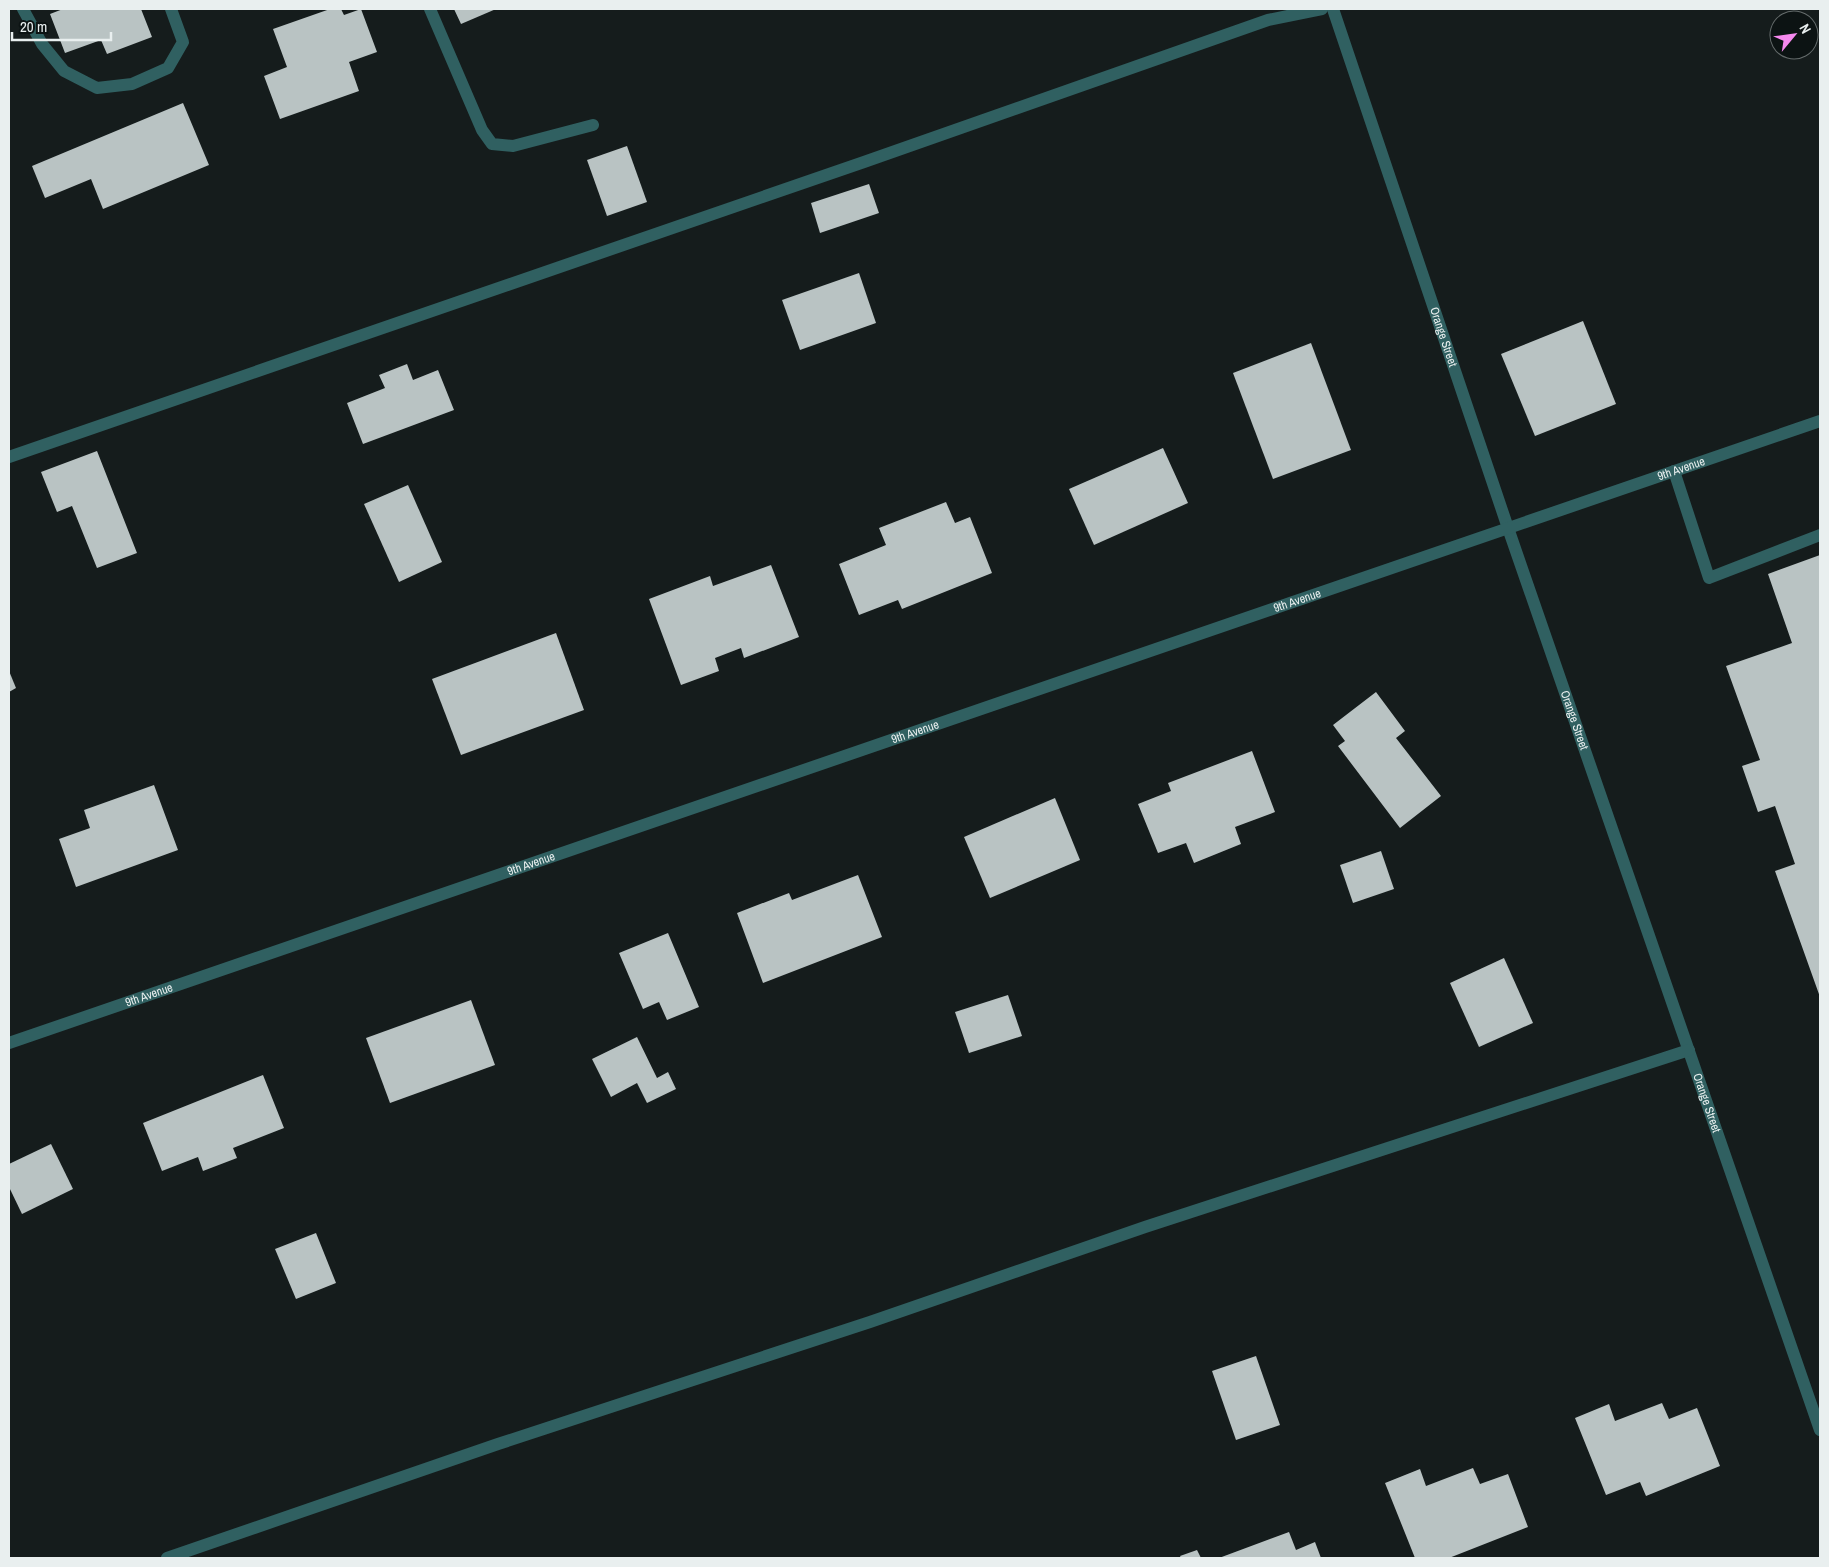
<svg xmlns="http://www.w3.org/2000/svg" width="1829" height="1567" font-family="'Archivo Narrow',sans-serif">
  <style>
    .building { fill: #b9c3c3 }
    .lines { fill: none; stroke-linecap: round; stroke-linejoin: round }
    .minor { stroke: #306061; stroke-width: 12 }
    .labels { text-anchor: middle; stroke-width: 5; stroke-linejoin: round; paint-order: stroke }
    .street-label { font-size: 12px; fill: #e9efef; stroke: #0c1313 }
  </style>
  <rect width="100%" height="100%" fill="#151c1c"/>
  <g class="building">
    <polygon points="63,9 141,9 152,37 107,54 101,40 65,53 50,14"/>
    <polygon points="330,9 341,9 344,15 361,9 377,52 349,62 359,91 280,119 264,76 287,67 273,29"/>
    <polygon points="454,9 496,9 461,24"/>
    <polygon points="183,103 209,165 103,209 91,179 45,198 32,166"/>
    <polygon points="627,146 647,202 607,216 587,160"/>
    <polygon points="869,184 879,213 820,233 811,203"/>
    <polygon points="859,273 876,323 800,350 782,300"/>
    <polygon points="1583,321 1616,404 1535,436 1501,354"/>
    <polygon points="1311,343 1351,450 1273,479 1233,373"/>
    <polygon points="407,364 413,380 438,370 454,410 363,444 347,403 385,388 379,375"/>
    <polygon points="1163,448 1188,503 1094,545 1069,489"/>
    <polygon points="97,451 137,553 97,568 72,506 57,512 41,472"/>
    <polygon points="408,485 442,562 399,582 364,504"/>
    <polygon points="946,502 955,523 970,517 992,573 902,609 898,600 859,615 839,564 886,545 879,528"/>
    <polygon points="1820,555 1820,997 1775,871 1795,864 1775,806 1758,812 1742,766 1760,760 1726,666 1792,643 1768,574"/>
    <polygon points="771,565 799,637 744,658 741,648 715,658 719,671 681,685 649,599 710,576 713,586"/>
    <polygon points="556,633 584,710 461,755 432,679"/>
    <polygon points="9,671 16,688 9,692"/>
    <polygon points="1376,692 1405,731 1396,738 1441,796 1400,828 1338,746 1345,741 1333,725"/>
    <polygon points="1252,751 1275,812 1235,827 1241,844 1194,863 1186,843 1158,853 1138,804 1171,791 1168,783"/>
    <polygon points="154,785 178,850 76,887 59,839 90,828 84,810"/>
    <polygon points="1055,798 1080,860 990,898 964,837"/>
    <polygon points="1381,851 1394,889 1353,903 1340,865"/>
    <polygon points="858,875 882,937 763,983 737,913 789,893 792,900"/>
    <polygon points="668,933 699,1007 667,1020 659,1002 643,1009 619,953"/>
    <polygon points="1504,958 1533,1023 1479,1047 1450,983"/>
    <polygon points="1008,995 1022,1036 969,1053 955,1012"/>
    <polygon points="471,1000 495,1065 390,1103 366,1038"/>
    <polygon points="637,1037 657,1078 668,1072 676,1089 647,1103 637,1083 611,1097 592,1059"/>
    <polygon points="263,1075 284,1128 233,1148 237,1158 203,1171 198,1157 162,1171 143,1123"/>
    <polygon points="51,1144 73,1189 22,1214 9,1187 9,1164"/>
    <polygon points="316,1233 336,1283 296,1299 275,1249"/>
    <polygon points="1256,1356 1280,1425 1236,1440 1212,1371"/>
    <polygon points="1662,1403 1669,1419 1697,1408 1720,1466 1646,1496 1640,1482 1606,1495 1575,1418 1609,1404 1615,1421"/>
    <polygon points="1473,1468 1480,1484 1508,1474 1528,1527 1449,1558 1415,1558 1385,1483 1420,1469 1426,1486"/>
    <polygon points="1289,1532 1296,1550 1315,1542 1321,1558 1219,1558"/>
    <polygon points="1197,1550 1201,1558 1181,1558 1180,1556"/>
  </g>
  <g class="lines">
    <g class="minor">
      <polyline points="23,9 42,44 64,71 97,88 132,84 168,68 183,42 171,9"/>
      <polyline points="430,9 482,130 492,144 513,146 593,125"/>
      <path id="s1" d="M1333 9 1508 528 1820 1430"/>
      <polyline points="9,457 864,162 1268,20 1322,9"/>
      <polyline points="1674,471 1709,578 1820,535"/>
      <path id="s2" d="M9 1043 1820 421"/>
      <polyline points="167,1558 498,1444 870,1322 1145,1227 1689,1050"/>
    </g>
  </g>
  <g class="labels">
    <g class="street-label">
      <text dy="4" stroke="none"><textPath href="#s1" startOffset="346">Orange Street</textPath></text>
      <text dy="4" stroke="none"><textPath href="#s2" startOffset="1768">9th Avenue</textPath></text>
      <text dy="4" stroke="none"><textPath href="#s2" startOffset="1362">9th Avenue</textPath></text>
      <text dy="4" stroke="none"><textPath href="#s1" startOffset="751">Orange Street</textPath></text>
      <text dy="4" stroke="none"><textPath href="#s2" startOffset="958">9th Avenue</textPath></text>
      <text dy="4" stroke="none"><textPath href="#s2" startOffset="552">9th Avenue</textPath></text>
      <text dy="4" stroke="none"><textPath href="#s2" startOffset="148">9th Avenue</textPath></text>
      <text dy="4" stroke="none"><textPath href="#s1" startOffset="1156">Orange Street</textPath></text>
    </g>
  </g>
  <rect width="1829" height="1567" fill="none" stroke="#e9efef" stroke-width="20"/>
  <g transform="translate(1794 35) rotate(61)"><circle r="24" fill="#0c1313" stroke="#646b6b"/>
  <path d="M0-4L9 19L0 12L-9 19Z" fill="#f689ee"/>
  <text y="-8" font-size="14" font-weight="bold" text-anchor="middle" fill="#e9efef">N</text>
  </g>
  <path d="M12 32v8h99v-8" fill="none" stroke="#e9efef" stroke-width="2.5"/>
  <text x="20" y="32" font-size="15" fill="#e9efef" stroke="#0c1313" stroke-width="4" paint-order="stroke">20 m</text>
</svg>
